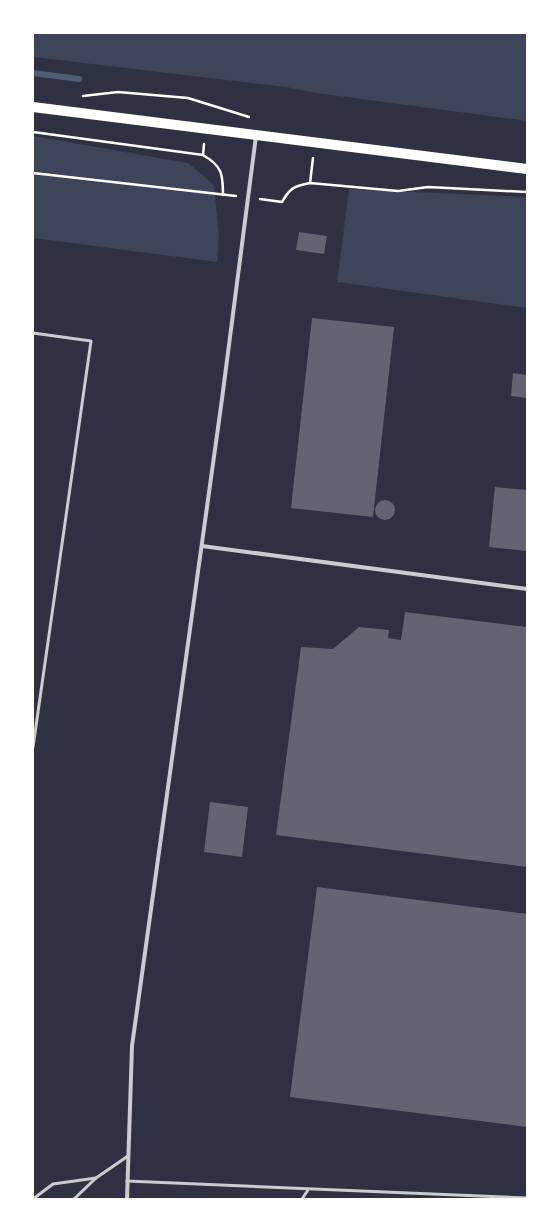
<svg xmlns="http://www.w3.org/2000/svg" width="560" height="1232" font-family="'Source Sans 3',sans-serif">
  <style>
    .green { fill: #3c4559 }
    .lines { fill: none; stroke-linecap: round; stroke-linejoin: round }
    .stream { stroke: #4f5d75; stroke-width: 6 }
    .building { fill: #626471 }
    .path { stroke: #fff; stroke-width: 2.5 }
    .service { stroke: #caccd0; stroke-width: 3 }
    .minor { stroke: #caccd0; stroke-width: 4 }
    .primary { stroke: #fff; stroke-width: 10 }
  </style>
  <rect width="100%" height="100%" fill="#2d3142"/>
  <g class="green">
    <polygon points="33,33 527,33 527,121 316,93 286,87 33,57"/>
    <polygon points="33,136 188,163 214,185 219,236 217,262 33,238"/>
    <polygon points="349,189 527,197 527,308 337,282"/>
  </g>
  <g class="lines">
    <polyline class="stream" points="33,73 79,79"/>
  </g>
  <g class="building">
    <polygon points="299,232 327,236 324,254 296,250"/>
    <polygon points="312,318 394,327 373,517 291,508"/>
    <polygon points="513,373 527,375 527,398 511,396"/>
    <polygon points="495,487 527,490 527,551 489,547"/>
    <circle cx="385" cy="510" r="10"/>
    <polygon points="405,612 527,627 527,867 276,835 301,647 333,649 359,627 389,630 388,638 401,640"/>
    <polygon points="210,802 248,807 242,857 204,852"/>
    <polygon points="317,887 527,914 527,1127 290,1097"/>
  </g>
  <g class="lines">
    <g class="path">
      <polyline points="83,96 118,92 188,98 249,117"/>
      <path d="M33 132 203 155C222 166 223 174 223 195"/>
      <polyline points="203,155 204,144"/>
      <polyline points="33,173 236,196"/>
      <polyline points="310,183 313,158"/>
      <path d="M260 199 282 202C290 188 294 186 310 183L398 191 428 187 527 192"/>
    </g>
    <g class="service">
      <polyline points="33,333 91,341 33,747"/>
      <polyline points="127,1181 527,1198"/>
      <polyline points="33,1199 53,1184 96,1178"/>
      <polyline points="74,1199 96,1178 128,1156"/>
      <polyline points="302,1199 308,1190"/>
    </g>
    <g class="minor">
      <polyline points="202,546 527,589"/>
      <polyline points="127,1199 132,1046 222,399 256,136"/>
    </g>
    <polyline class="primary" points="33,107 527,169"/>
  </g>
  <rect width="560" height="1232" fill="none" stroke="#ffffff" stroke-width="68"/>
</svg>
